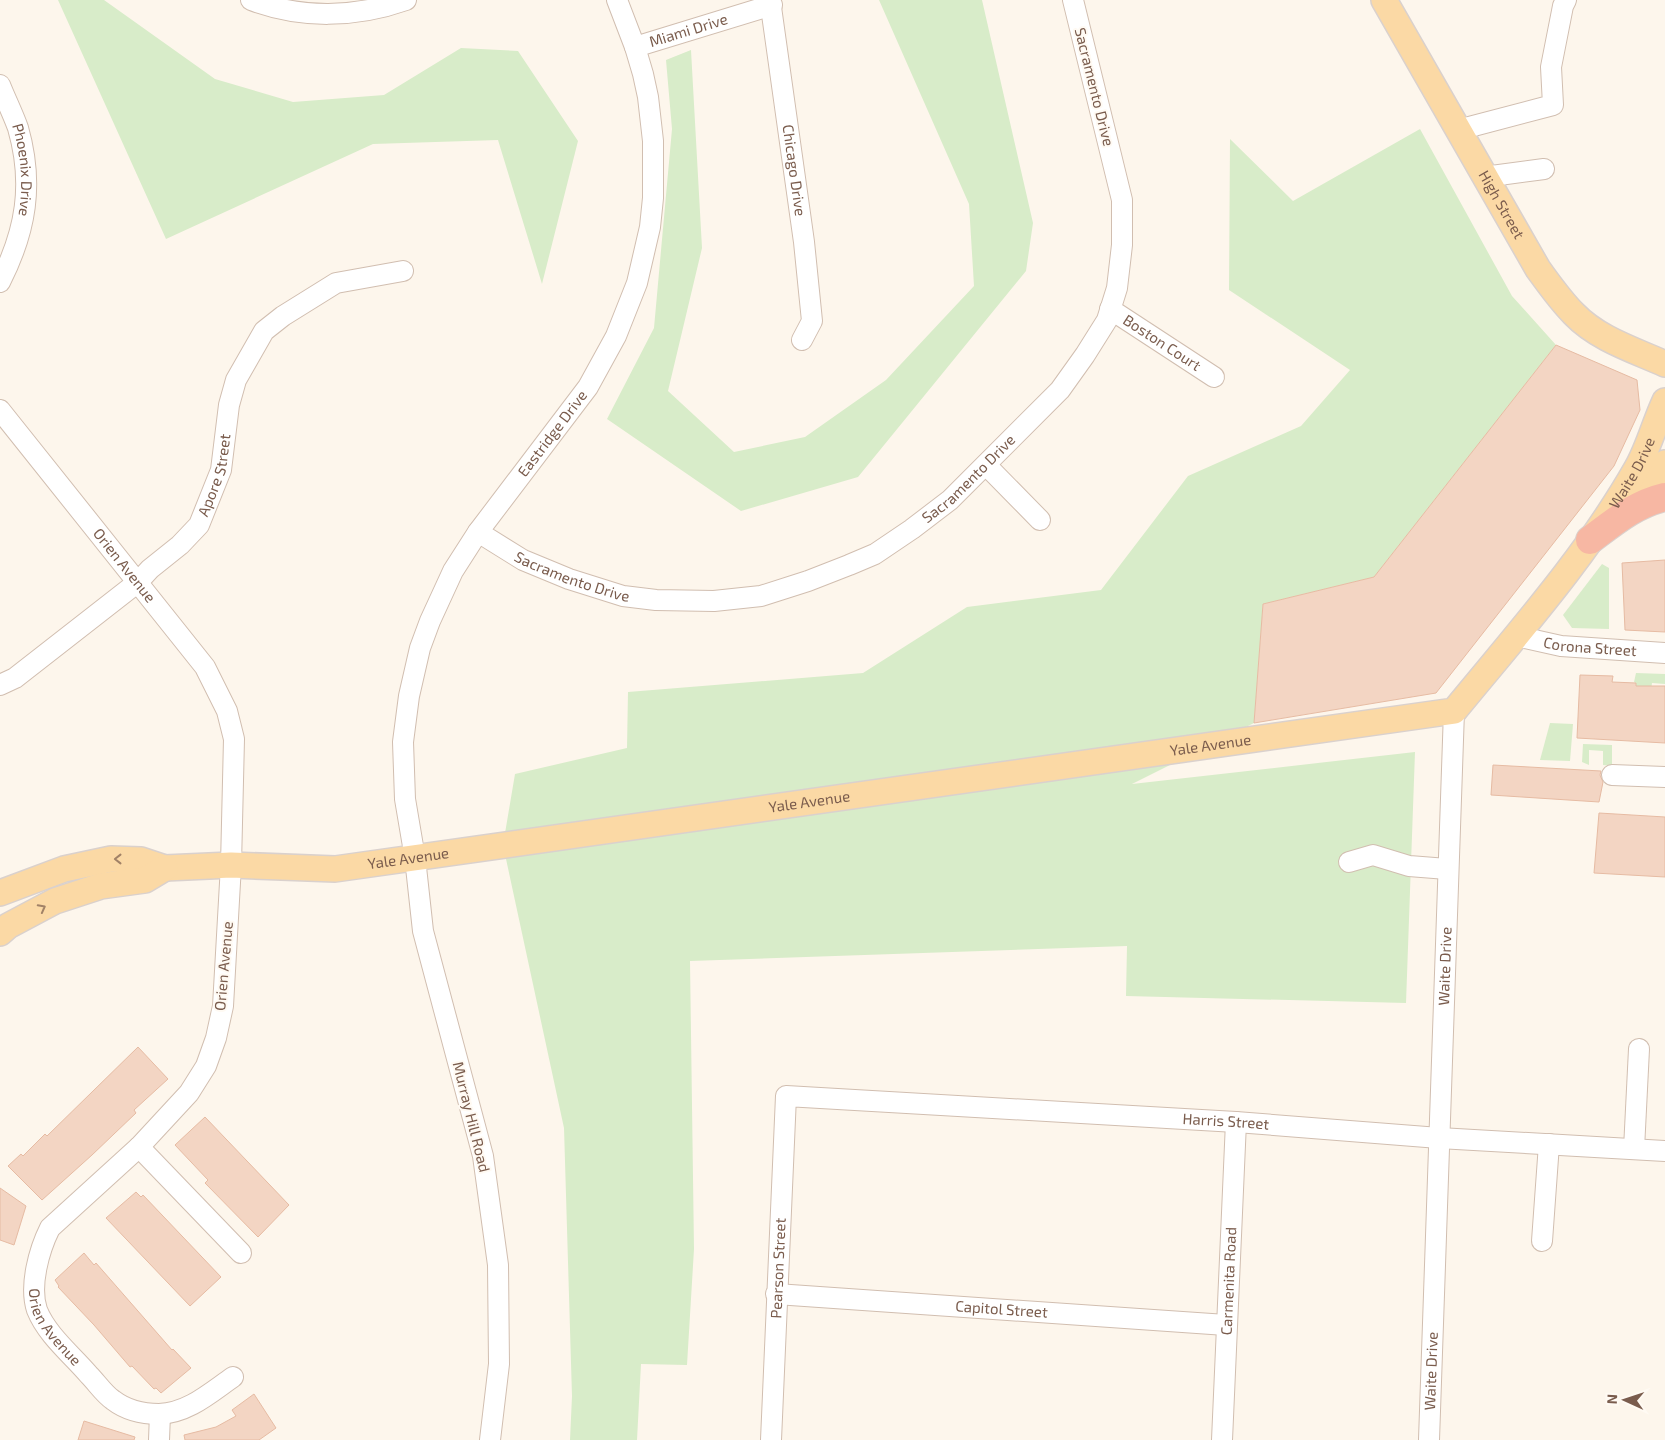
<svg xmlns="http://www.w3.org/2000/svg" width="1665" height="1440" font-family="'Exo 2',sans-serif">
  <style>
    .green { fill: #d8ecc9 }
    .building { fill: #f3d5c3; stroke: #e6bba3 }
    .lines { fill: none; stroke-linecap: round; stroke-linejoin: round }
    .minor-casing { stroke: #d1beb0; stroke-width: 22 }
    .major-casing { stroke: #dad1cd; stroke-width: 28 }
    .highway-casing { stroke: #dad1cd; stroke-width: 30 }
    .minor { stroke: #fff; stroke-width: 20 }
    .major { stroke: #fbd9a5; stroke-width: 25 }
    .highway { stroke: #f7b7a3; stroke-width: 28 }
    .oneway { stroke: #a18267 }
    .labels { text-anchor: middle; stroke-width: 4; stroke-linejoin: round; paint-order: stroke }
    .street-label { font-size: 15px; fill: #7a5c4d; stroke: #fffaf3 }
  </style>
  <rect width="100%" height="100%" fill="#fdf6ec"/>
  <g class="green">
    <polygon points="58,0 104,0 215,79 293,102 384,95 461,48 518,51 578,141 542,284 498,140 373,144 166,239"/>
    <polygon points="879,0 982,0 1033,223 1026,271 858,477 741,511 607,419 654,328 672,129 666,60 691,50 702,248 668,391 734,452 805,437 886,380 974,286 969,204"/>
    <polygon points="1420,129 1512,296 1556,345 1374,577 1263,604 1254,723 1132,784 1415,752 1406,1003 1126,996 1127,946 690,961 694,1249 687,1365 641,1364 637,1440 570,1440 572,1396 564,1128 503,845 515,774 627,748 628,692 863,673 967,607 1101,590 1188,476 1301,426 1350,370 1229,290 1230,139 1293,201"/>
    <polygon points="1602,564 1609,568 1609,629 1572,628 1563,615"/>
    <polygon points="1636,673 1665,674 1665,684 1652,683 1646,732 1637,710 1636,683 1634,682"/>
    <polygon points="1550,723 1573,724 1570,761 1540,760"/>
    <polygon points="1583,744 1612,745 1612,766 1603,765 1603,751 1589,750 1589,765 1582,762"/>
  </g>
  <g class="building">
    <polygon points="1556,345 1637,380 1640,410 1614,466 1436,693 1254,723 1263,604 1374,577"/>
    <polygon points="1665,560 1665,632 1625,630 1622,563"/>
    <polygon points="1580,675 1613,676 1612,682 1636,683 1636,686 1665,686 1665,743 1577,738"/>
    <polygon points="1493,765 1601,771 1600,775 1603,782 1599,802 1491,795"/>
    <polygon points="1599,813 1665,817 1665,877 1594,873"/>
    <polygon points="138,1047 168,1079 134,1110 136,1113 92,1155 42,1200 8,1166 21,1154 23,1156 45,1134 47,1136"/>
    <polygon points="205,1117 289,1205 258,1237 205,1183 208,1180 175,1145"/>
    <polygon points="0,1188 26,1206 14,1245 0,1240"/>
    <polygon points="136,1192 141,1197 143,1195 221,1277 190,1306 106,1218"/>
    <polygon points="84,1253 94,1265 96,1263 172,1350 173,1349 191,1368 161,1393 156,1388 154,1389 132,1366 130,1367 94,1325 58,1287 59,1286 55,1280"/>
    <polygon points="254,1394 276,1428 259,1440 185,1440 184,1435 216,1427 236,1416 232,1410"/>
    <polygon points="84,1421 135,1437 134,1440 78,1440"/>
  </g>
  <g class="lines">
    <g class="minor-casing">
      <g id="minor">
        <path d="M251 0C301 19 355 18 406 0"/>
        <path id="s1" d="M770 0 804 242 812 321 802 340"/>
        <path id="s2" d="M635 47 772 5"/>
        <path id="s3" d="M0 85C6 100 13 114 18 128 34 184 26 231 0 282"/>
        <polyline points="1458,130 1553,105 1551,67 1563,6 1566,0"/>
        <polyline points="1484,177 1544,169"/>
        <path id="s4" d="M1110 309 1214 377"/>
        <path id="s5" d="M0 410 205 667 227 711 234 739 231 865 223 1006 216 1038 206 1066 189 1093 139 1147 50 1228C39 1250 29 1286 37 1310 47 1335 72 1355 89 1375 97 1383 104 1394 113 1400 126 1410 143 1414 159 1414 188 1413 210 1393 233 1377"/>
        <polyline points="986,465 1040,520"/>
        <path id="s6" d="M478 532 523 560 569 579 623 596 656 600 714 601 761 596 808 581 849 565 875 554 912 529 950 500 1060 390 1085 355 1107 320 1117 288 1122 245V200L1073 0"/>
        <path id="s7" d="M1516 636 1561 646 1665 653"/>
        <path id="s8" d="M0 685 15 678 138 582 150 569 180 545 199 525 221 470 229 405 236 380 264 331 283 316 336 283 403 271"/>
        <polyline points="1612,775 1665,777"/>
        <polyline points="1349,862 1373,855 1409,866 1447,869"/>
        <polyline points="139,1147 241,1253"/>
        <polyline points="1634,1149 1639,1049"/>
        <polyline points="1542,1241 1549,1144"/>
        <path id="s9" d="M776 1294 1226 1325"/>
        <polyline points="159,1440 160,1414"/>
        <path id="s10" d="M490 1440 499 1364 498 1265 483 1156 423 931 415 858 405 799 403 742 409 696 420 648 430 621 453 571 478 532 588 387 616 336 637 283 650 227 653 198V141L648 97 643 74 635 47 617 0"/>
        <path id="s11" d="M771 1440 786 1096 1236 1122 1439 1138 1665 1151"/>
        <path id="s12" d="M1222 1440 1236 1122"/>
        <path id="s13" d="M1429 1440 1454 711"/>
      </g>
    </g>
    <g class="major-casing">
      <g id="major">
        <path id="s14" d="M1384 0 1538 269C1549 284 1560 300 1574 314 1598 339 1634 350 1665 364"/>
        <polyline points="1623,510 1639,495 1665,463"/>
        <path id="s15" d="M0 893 64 869 111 859 141 860 165 868 231 865 335 869 1454 711C1518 633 1587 556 1637 468 1649 447 1655 422 1665 401"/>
        <polyline points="0,933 8,926 55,901 101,886 145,880 165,868"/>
      </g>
    </g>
    <g class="highway-casing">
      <path id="highway" d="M1590 540C1614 522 1635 504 1665 497"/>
    </g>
    <use href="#minor" class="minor"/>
    <use href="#major" class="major"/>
    <use href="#highway" class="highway"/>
  </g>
  <defs><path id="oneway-chevron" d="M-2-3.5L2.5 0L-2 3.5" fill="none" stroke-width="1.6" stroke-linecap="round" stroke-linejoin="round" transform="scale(1.25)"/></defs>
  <g class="oneway">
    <use href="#oneway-chevron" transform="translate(118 859) rotate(180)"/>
    <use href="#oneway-chevron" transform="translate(42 908) rotate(-28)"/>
  </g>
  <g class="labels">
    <g class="street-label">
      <text dy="5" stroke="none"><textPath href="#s2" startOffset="56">Miami Drive</textPath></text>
      <text transform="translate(1094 87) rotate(76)" y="5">Sacramento Drive</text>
      <text dy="5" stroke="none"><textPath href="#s3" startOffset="89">Phoenix Drive</textPath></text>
      <text dy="5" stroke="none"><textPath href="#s1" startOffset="172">Chicago Drive</textPath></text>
      <text dy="5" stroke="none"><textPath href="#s14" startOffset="236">High Street</textPath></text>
      <text dy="5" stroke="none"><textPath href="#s4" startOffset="62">Boston Court</textPath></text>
      <text dy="5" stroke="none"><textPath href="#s10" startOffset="1058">Eastridge Drive</textPath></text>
      <text dy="5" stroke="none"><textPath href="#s15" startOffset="1770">Waite Drive</textPath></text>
      <text dy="5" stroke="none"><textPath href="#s8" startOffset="309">Apore Street</textPath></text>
      <text dy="5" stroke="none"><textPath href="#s6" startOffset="540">Sacramento Drive</textPath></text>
      <text dy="5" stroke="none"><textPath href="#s5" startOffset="199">Orien Avenue</textPath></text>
      <text dy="5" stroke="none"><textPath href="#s6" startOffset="105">Sacramento Drive</textPath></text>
      <text dy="5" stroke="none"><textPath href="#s7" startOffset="75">Corona Street</textPath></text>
      <text dy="5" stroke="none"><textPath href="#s15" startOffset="1226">Yale Avenue</textPath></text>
      <text dy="5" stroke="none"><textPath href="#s15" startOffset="821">Yale Avenue</textPath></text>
      <text dy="5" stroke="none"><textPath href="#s15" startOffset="416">Yale Avenue</textPath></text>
      <text transform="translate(224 966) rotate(-85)" y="5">Orien Avenue</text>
      <text dy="5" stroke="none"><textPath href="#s13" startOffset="474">Waite Drive</textPath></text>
      <text transform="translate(471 1117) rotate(76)" y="5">Murray Hill Road</text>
      <text dy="5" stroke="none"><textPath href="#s11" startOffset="785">Harris Street</textPath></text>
      <text dy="5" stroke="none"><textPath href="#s11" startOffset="172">Pearson Street</textPath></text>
      <text dy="5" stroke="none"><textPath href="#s12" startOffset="159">Carmenita Road</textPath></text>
      <text dy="5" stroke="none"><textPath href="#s9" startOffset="226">Capitol Street</textPath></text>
      <text dy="5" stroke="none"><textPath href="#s5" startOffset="1070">Orien Avenue</textPath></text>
      <text dy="5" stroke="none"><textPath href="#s13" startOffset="69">Waite Drive</textPath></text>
    </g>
  </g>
  <g transform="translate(1625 1400) rotate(273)" stroke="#fffaf3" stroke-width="4" paint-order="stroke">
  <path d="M0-4L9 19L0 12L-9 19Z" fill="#7a5c4d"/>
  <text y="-8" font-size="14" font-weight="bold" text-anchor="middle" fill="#7a5c4d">N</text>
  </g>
</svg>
